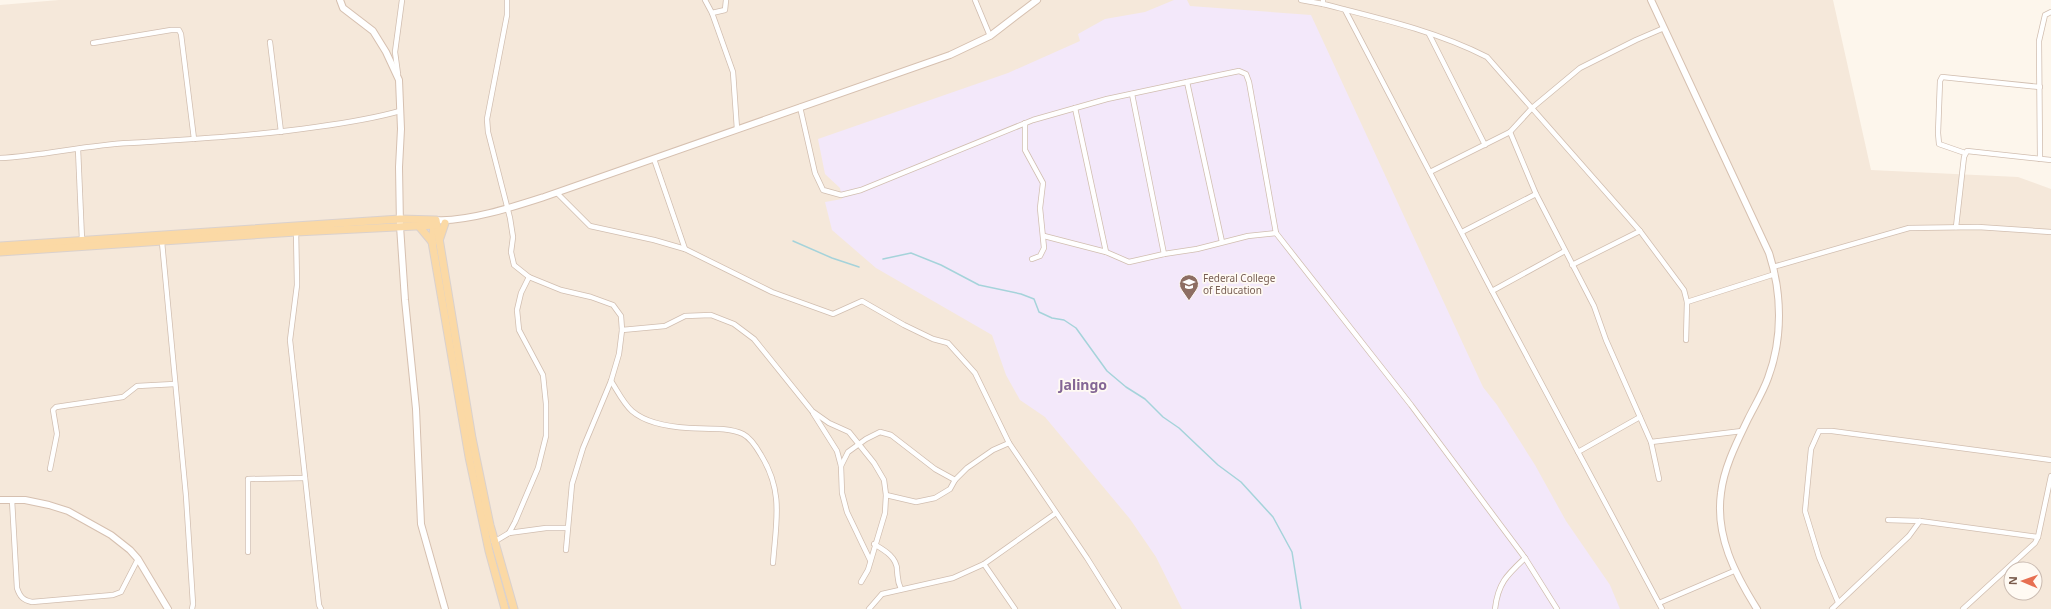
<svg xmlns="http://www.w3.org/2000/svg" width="2051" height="609" font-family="'Noto Sans',sans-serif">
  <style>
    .residential { fill: #f5e8da; fill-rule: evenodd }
    .education { fill: #f3e8fa }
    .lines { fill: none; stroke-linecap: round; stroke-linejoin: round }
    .stream { stroke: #a5d3da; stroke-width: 1.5 }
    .street-casing { stroke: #d1beb0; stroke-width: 6 }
    .secondary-casing { stroke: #d6c0b0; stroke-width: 8 }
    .primary-casing { stroke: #dad1cd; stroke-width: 9 }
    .street { stroke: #fff; stroke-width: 4.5 }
    .secondary { stroke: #fff; stroke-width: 6 }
    .primary { stroke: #fbd9a5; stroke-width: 7 }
    .labels { text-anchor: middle; stroke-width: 3.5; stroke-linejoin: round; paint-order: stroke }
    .education-label { font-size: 10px; fill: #785e54; stroke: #fffaf3; text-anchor: start }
    .district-label { font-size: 14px; font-weight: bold; fill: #846695; stroke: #fffaf3 }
  </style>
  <rect width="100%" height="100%" fill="#fdf6ec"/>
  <path class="residential" d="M59 0H1833L1871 170 2018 177 2051 189V609H0V5ZM2011 569H2035V593H2011Z"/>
  <polygon class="education" points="1174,0 1187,0 1190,6 1311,15 1483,387 1497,405 1535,465 1566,521 1610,585 1620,609 1182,609 1156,557 1130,519 1045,417 1020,400 1006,375 992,335 876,268 832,230 825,202 842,199 840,188 825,174 818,139 1008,73 1080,41 1078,34 1105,19 1145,12"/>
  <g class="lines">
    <g class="stream">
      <polyline points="793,241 832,258 859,267"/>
      <polyline points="883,259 911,253 941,265 979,285 1021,294 1034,299 1039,312 1052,318 1064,320 1076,328 1107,371 1126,387 1145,399 1163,417 1179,428 1218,465 1241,482 1273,517 1292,552 1301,609"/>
    </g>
    <g class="street-casing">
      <g id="street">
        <polyline points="507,0 507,15 487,119 488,132 510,218 513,237 511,252 514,265 529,277 561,290 591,297 613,305 621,316 622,330 619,354 611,381 583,448 572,484 566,550"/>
        <polyline points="705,0 712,13 733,72 737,129"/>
        <polyline points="975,0 990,36"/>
        <polyline points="1301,0 1323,4"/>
        <path d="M1323 0V4C1378 18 1436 31 1487 57L1640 231 1684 290 1687 302 1686 340"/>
        <polyline points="1345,10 1492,291 1662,609"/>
        <polyline points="712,13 725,10 726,0"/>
        <polyline points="1429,34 1485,145"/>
        <polyline points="270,42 281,132"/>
        <polyline points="93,43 171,30 179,30 181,34 194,139"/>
        <polyline points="398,74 395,52 402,0"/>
        <polyline points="1187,82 1222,242"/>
        <polyline points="1132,94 1164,254"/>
        <polyline points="800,107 815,173 823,190 841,195 861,190 1033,120 1107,99 1215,76 1239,71 1246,74 1249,82 1276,233 1411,405 1525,558 1557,609"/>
        <polyline points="1075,108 1106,252"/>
        <polyline points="1025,123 1025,150 1043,183 1040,208 1044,248 1040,256 1032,259"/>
        <polyline points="1510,132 1536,194 1594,306 1606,340 1651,442 1659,479"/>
        <polyline points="78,149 82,240"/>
        <polyline points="1965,153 1939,144 1938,133 1940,81 1942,77 2040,87"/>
        <path d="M0 158C43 156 86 145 129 143 192 139 254 136 316 127 345 123 372 119 400 111"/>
        <polyline points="654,159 685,249"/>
        <polyline points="2040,159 2039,41 2045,15 2051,12"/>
        <polyline points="1430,172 1510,132 1532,108 1580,68 1636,40 1664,28"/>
        <polyline points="557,193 590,226 654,240 685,249 772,292 833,314 862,301 904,325 933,339 948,343 975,373 1009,443 1087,558 1119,609"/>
        <polyline points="1956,227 1964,157 1967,151 2051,160"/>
        <polyline points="296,229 297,285 290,340 319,605 321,609"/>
        <polyline points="1462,232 1536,194"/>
        <polyline points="1044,236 1106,252 1129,262 1164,254 1197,249 1248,236 1276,233"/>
        <polyline points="163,239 162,242 186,496 193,604 192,609"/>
        <polyline points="1572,265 1640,231"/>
        <polyline points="1773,267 1909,228 1978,227 2051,232"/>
        <polyline points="1492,291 1565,251"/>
        <polyline points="1687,302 1775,274"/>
        <polyline points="622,330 665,326 685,316 711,315 734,324 754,339 812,411 829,423 849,432 874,463 884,480 886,495 885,513 868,570 861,582"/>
        <path d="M611 381C617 390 623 403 632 411 646 423 671 427 689 428 705 429 728 427 743 434 751 438 757 448 761 455 784 492 776 522 773 563"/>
        <polyline points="813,413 837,451 841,466"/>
        <polyline points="1651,442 1742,431"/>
        <polyline points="1578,452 1640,417"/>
        <polyline points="50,469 57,434 53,410 56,407 123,397 137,386 175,384"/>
        <polyline points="886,495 916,502 935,498 950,489 955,480 967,468 993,450 1009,443"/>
        <path d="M12 500 17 588C20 597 23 600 32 602L113 595 121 592 138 559"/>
        <polyline points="1888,520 1920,521 2038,537"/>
        <polyline points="509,533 546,528 567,528"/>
        <polyline points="494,542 509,533 515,522 538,468 546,436 546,404 543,375 519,330 517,310 521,293 529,277"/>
        <path d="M874 544C884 550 897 557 897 570 898 578 897 581 901 589"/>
        <polyline points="248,552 248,479 305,478"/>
        <polyline points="870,560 847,512 842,493 841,466 848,452 866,439 880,432 891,435 935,469 955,480"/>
        <polyline points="984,564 1015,609"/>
        <polyline points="1838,602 1819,557 1805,511 1811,449 1819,431 1832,431 2051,460"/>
        <polyline points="1659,603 1734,571"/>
        <polyline points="869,609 882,594 953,578 984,564 1056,513"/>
        <path d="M1495 609C1498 583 1507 575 1525 558"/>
        <polyline points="1832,609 1909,536 1920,521"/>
        <polyline points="1963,609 2035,543 2038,537 2051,476"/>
      </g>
    </g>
    <g class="secondary-casing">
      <g id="secondary">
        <polyline points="340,0 343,8 373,31 386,52 399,80 401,129 399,167 400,226 405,300 416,409 421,524 445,609"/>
        <path d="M1651 0 1769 253C1782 293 1783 338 1768 378 1763 392 1755 405 1748 419 1737 442 1724 467 1721 493 1715 536 1735 574 1757 609"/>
        <path d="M436 220C467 222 513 207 544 197L950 55 990 36 1037 0"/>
        <polyline points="0,500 25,500 49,505 68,511 111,535 130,550 138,559 168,609"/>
      </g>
    </g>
    <g class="primary-casing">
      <g id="primary">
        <polyline points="418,225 433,243"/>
        <polyline points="434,225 432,242 469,457 489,551 505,609"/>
        <polyline points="440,238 445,223"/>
        <polyline points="0,246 400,219 436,220 472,438 490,525 514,609"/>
        <polyline points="0,252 296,232 436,225"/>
      </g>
    </g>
    <use href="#street" class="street"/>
    <use href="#secondary" class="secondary"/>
    <use href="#primary" class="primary"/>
  </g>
  <defs>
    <g id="school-pin" transform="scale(1)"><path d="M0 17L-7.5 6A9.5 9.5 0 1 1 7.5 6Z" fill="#8d6e63" stroke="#fffaf3"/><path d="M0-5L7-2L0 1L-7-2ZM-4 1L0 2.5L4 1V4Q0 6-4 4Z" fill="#fff"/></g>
  </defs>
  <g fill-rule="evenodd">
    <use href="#school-pin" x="1189" y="284"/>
  </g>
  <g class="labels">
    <g class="education-label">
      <text x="1203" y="282">Federal College<tspan x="1203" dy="12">of Education</tspan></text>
    </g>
    <g class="district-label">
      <text x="1083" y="390">Jalingo</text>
    </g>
  </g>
  <g transform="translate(2023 581) rotate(272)"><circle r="19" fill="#fffaf3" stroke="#cabbb1"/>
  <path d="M0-3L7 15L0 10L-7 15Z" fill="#e76f51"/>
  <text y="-6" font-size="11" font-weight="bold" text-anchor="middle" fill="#7a5c4d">N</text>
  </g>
</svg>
